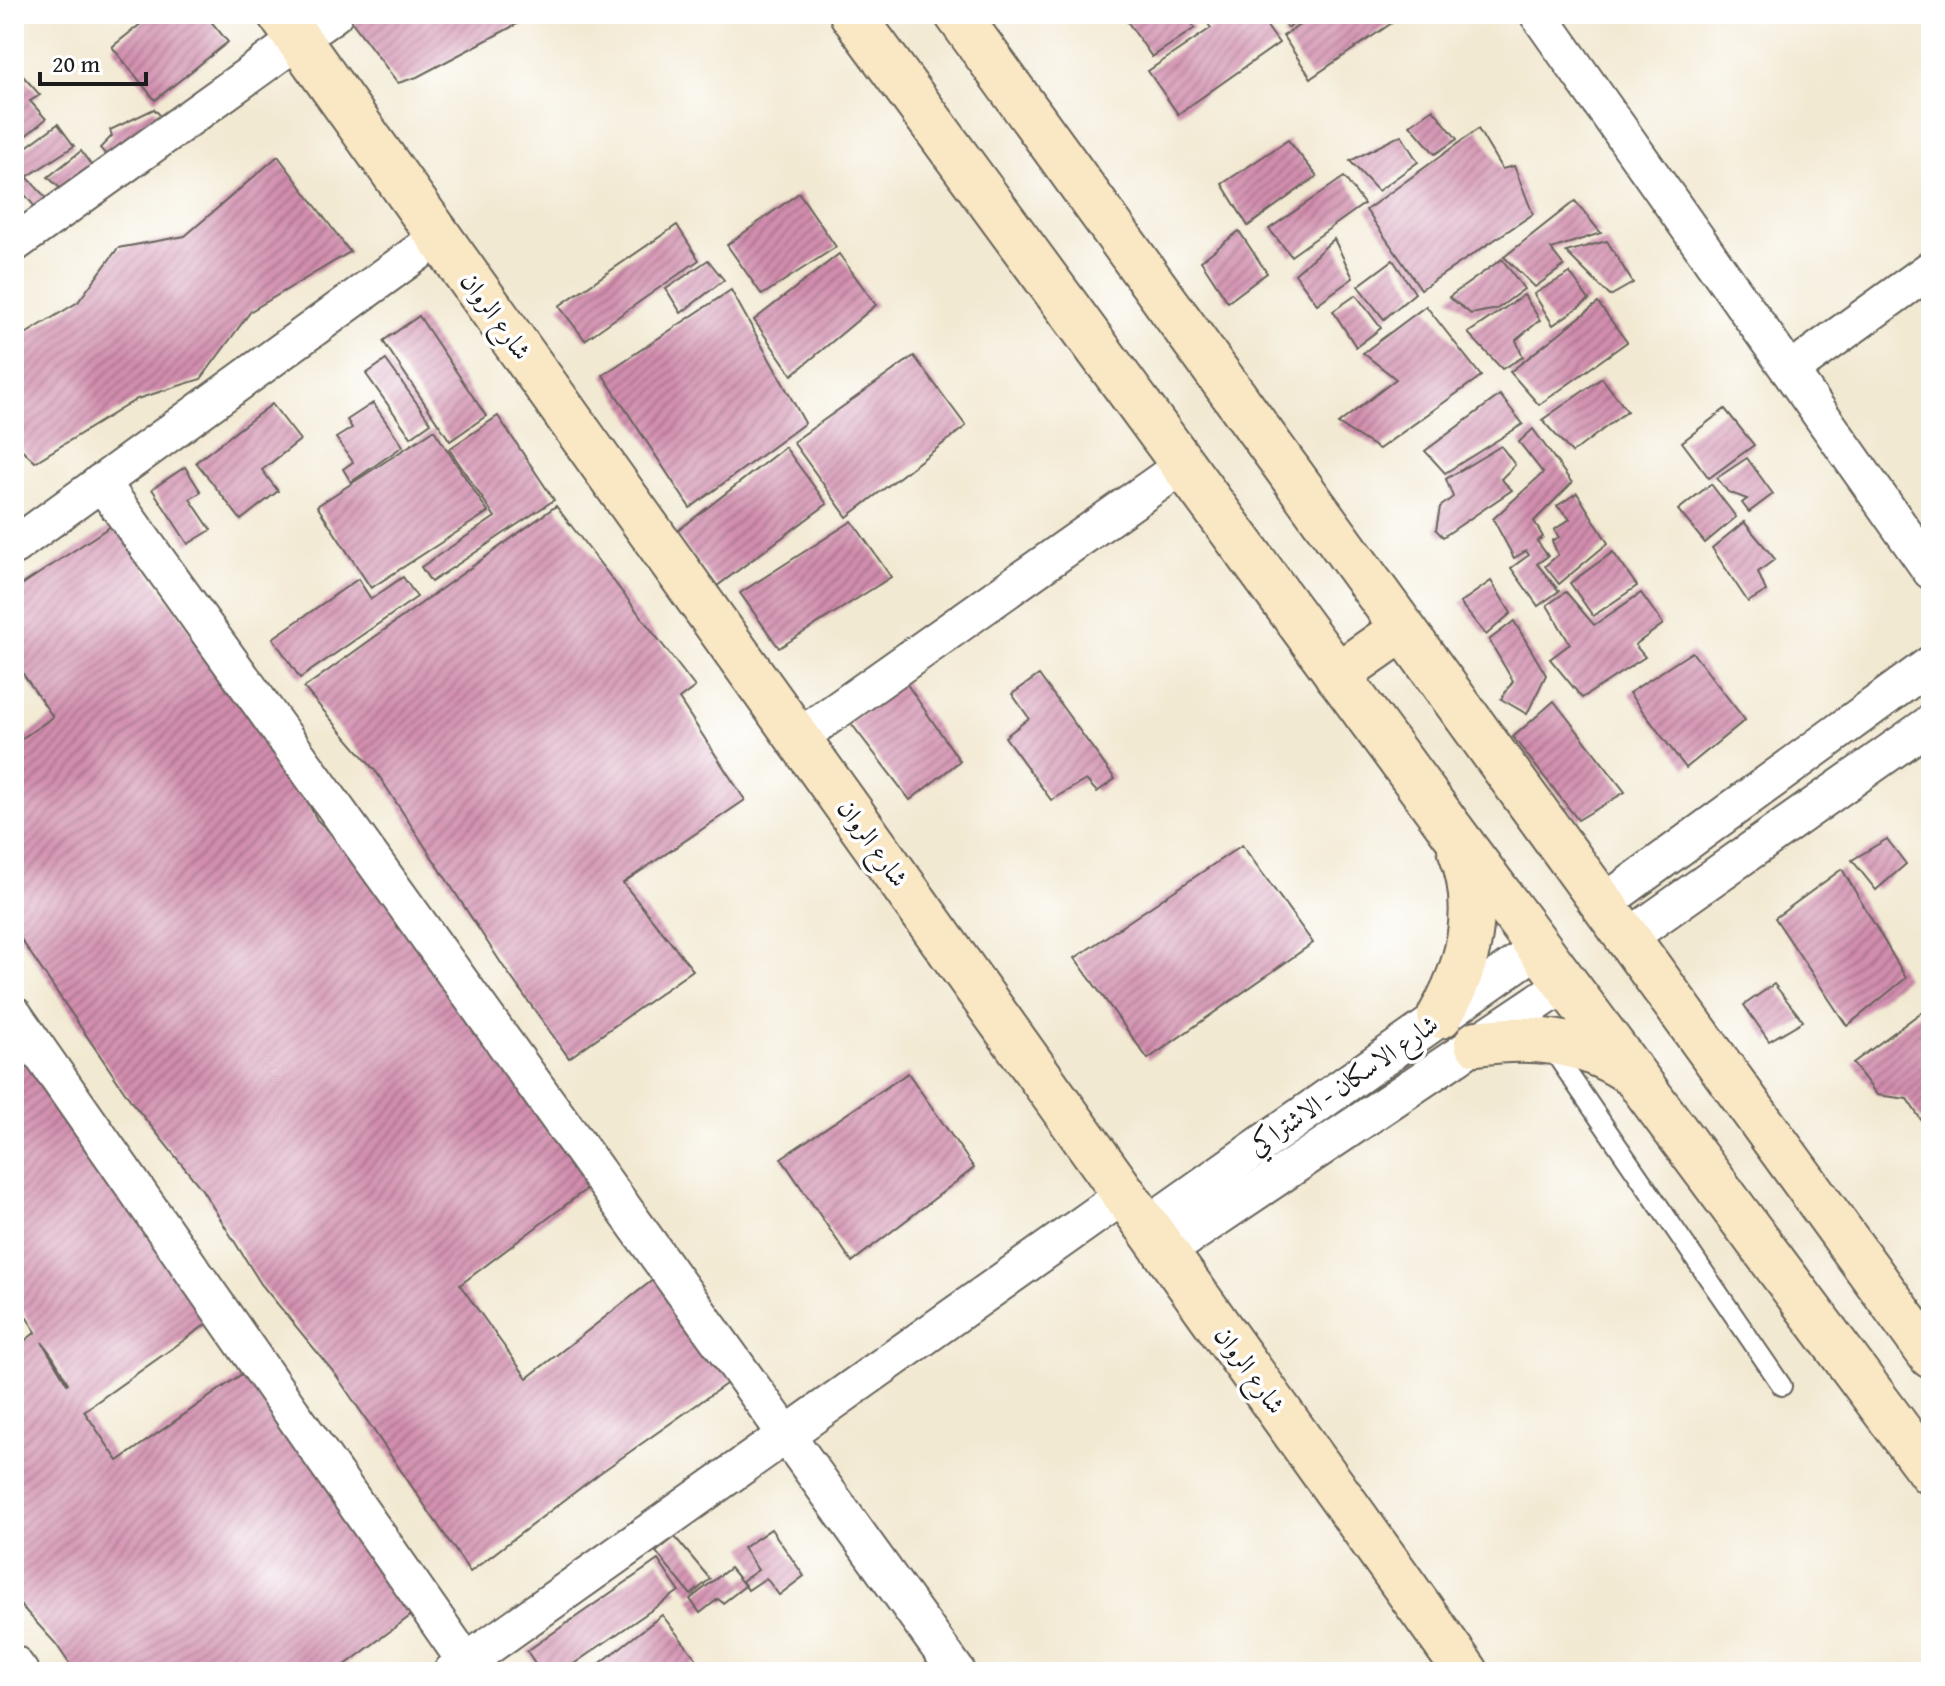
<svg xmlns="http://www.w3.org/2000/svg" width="1945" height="1686" font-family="'Gentium Book Plus',Amiri,serif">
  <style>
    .building { fill: url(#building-hatch); fill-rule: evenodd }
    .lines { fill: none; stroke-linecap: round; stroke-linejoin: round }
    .lane-casing { stroke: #67645c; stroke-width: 22 }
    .street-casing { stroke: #67645c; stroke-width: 40 }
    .secondary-casing { stroke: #67645c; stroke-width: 48 }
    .lane { stroke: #fff; stroke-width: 18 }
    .street { stroke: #fff; stroke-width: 36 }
    .secondary { stroke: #fae7c3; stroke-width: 44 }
    .labels { text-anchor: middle; stroke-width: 7; stroke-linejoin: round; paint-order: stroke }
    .street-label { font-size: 26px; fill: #1c1c1c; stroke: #fff }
  </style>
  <defs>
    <pattern id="building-hatch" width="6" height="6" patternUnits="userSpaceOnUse" patternTransform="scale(2)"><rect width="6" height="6" fill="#d18dad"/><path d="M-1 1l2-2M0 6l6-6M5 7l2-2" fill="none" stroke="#a9728c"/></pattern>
  </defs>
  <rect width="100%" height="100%" fill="#fff"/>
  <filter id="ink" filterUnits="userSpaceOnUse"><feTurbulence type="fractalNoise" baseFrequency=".0125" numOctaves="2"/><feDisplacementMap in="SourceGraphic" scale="16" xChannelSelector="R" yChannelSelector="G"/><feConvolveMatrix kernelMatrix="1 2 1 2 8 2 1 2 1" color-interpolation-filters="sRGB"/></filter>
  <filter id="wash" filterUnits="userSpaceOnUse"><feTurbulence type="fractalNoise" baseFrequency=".006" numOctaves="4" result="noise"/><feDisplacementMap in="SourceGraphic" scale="32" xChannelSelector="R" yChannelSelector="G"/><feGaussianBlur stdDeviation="1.8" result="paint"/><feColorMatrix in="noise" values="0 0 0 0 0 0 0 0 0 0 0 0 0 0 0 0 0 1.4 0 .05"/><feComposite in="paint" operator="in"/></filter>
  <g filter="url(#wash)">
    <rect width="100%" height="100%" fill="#f2e9d2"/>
    <g id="blocks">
      <g class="building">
        <polygon points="153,14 205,14 228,42 155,100 112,47"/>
        <polygon points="346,14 536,14 417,77 398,83"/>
        <polygon points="1137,14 1185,14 1195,28 1152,57 1127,21"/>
        <polygon points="1201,14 1258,14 1279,43 1178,114 1148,71 1211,28"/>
        <polygon points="1277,14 1308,14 1288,28"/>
        <polygon points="1316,14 1405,14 1311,78 1283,36"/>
        <polygon points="22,75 40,95 30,101 46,119 17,143 14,82"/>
        <polygon points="154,109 168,123 107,156 100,148 112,136 110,130"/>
        <polygon points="1433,109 1457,139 1435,154 1410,125"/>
        <polygon points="58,124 74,146 27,177 47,199 35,207 14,182 14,156"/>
        <polygon points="1478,129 1502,169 1514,166 1533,214 1421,289 1366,210"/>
        <polygon points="1401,135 1418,162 1378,191 1350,161"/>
        <polygon points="1288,140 1317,176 1248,226 1222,184"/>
        <polygon points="81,151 96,172 64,192 48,177"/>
        <polygon points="278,156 350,252 251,311 201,379 137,399 35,462 14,442 14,341 78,302 118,248 185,236"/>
        <polygon points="1344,177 1364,204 1291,256 1269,229"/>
        <polygon points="799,193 836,247 762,295 727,245"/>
        <polygon points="1575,201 1601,233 1551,249 1564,266 1535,287 1504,257"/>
        <polygon points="677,225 699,260 585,340 559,306"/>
        <polygon points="1239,231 1267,273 1228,302 1201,261"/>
        <polygon points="1334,239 1353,278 1317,304 1295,274"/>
        <polygon points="1607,241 1633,283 1610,296 1566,252"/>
        <polygon points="839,254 876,305 792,375 754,320"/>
        <polygon points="1502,259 1524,289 1497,309 1471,314 1449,297"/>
        <polygon points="708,260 724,280 681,313 666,289"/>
        <polygon points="1393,260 1415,293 1384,319 1358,286"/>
        <polygon points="1570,273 1589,300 1553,325 1534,294"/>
        <polygon points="731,290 805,423 690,508 603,375"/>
        <polygon points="1356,295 1381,328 1356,347 1333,311"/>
        <polygon points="1524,295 1540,320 1516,340 1523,357 1502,369 1468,333"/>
        <polygon points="1598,303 1627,342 1539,405 1510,372"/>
        <polygon points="1426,306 1481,376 1379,449 1338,424 1396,379 1363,353"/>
        <polygon points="419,316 486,416 450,441 383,341"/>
        <polygon points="914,356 966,426 847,517 793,442"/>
        <polygon points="386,360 431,423 411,437 366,374"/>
        <polygon points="1602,378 1627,411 1572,453 1542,420"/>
        <polygon points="1500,395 1523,424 1445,473 1425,451"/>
        <polygon points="373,403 403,446 351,482 343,469 353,462 336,438 352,428 347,420"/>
        <polygon points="272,404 300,440 262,470 278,491 241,520 196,462"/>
        <polygon points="1725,409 1754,445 1709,478 1682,442"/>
        <polygon points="498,416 554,500 431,582 421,567 495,517 449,449"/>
        <polygon points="1533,429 1572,483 1534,521 1543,537 1537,541 1548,556 1537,564 1559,591 1538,606 1511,568 1529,555 1526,551 1514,558 1493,519 1543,473 1519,442"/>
        <polygon points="434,430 488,512 371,588 317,506"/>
        <polygon points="1501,446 1515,465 1501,479 1512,490 1443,537 1436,530 1440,507 1453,497 1446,479"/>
        <polygon points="785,447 827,504 717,586 675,533"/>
        <polygon points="1747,458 1773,494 1749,512 1742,503 1747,499 1728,492 1717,478"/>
        <polygon points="185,467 201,492 190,499 211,530 188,544 152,489"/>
        <polygon points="1711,484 1736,517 1705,543 1678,510"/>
        <polygon points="1577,493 1608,543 1559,584 1545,566 1558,555 1552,541 1559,537 1554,530 1570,519 1557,506"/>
        <polygon points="556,506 695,687 679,699 745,800 623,883 693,970 569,1058 503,966 377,773 304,688"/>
        <polygon points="852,521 891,577 779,648 740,593"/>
        <polygon points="1744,522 1775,559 1758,572 1766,591 1748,602 1712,548"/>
        <polygon points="114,524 290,768 317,820 354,855 593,1184 460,1285 527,1378 658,1276 733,1379 600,1473 470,1572 336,1375 261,1284 201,1188 133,1104 14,929 14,744 53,717 14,661 14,590"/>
        <polygon points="1613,552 1637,586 1593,616 1570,583"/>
        <polygon points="403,577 417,597 300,678 273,638 358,579 371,599"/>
        <polygon points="1491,581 1511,613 1486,635 1460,603"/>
        <polygon points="1566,592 1594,625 1641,593 1663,624 1635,645 1645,657 1582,698 1550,659 1570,644 1547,605"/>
        <polygon points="1514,621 1546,675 1527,714 1501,699 1513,681 1489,640"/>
        <polygon points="1692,652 1745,720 1686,768 1629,693"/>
        <polygon points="1039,675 1115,779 1097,792 1086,780 1051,800 1005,737 1029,718 1012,694"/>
        <polygon points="904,680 960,761 910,800 850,722"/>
        <polygon points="1554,701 1625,792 1578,820 1513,737"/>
        <polygon points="1887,839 1906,864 1876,890 1852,860"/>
        <polygon points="1242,845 1313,943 1148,1059 1075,958"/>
        <polygon points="1842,869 1906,978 1847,1026 1775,918"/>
        <polygon points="1774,984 1803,1021 1769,1041 1744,1005"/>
        <polygon points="1931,1005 1931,1128 1928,1130 1907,1099 1877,1095 1853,1063"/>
        <path d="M14 1039 208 1323 84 1411 118 1461 249 1369 418 1610 336 1672H75L56 1644 14 1598V1349L36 1332 21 1309 14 1314ZM42 1342 53 1357 68 1383 67 1384Z"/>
        <polygon points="908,1073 974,1168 852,1262 781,1158"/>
        <polygon points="771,1529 804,1576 779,1595 766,1578 748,1590 742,1581 758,1570 743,1548"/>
        <polygon points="675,1537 710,1579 691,1595 656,1552"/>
        <polygon points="658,1560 679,1591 562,1672 541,1672 527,1651"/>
        <polygon points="730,1568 745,1586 723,1603 718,1599 700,1613 690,1599"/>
        <polygon points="662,1615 698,1661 684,1672 589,1672"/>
      </g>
    </g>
  </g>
  <g filter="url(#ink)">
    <use href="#blocks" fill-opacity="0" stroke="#67645c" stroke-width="2"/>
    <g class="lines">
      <g class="lane-casing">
        <polyline id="lane" points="1551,1048 1782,1386"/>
      </g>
      <g class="street-casing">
        <g id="street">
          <polyline points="1538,14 1931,571"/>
          <polyline points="14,244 334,14"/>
          <polyline points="1791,370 1931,269"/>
          <polyline points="101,482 957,1672"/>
          <polyline points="14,546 439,237"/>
          <polyline points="798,738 1185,464"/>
          <polyline points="1604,903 1931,664"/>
          <polyline points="1629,937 1931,723"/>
          <polyline points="14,1015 473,1672"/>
          <polyline points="1147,1225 1540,947"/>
          <polyline points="1166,1252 1566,983"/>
          <polyline points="14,1664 20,1672"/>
          <polyline points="452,1672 1124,1195"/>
        </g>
      </g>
      <g class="secondary-casing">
        <g id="secondary">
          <polyline points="280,14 1466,1672"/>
          <polyline points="852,14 1453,832 1931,1473"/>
          <polyline points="957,14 1931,1356"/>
          <polyline points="1337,675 1401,630"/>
          <path d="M1440 1016C1470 964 1483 907 1460 849"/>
          <path d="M1477 1043C1532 1035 1581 1040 1628 1071"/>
        </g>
      </g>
      <use href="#lane" class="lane"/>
      <use href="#street" class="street"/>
      <use href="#secondary" class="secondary"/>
    </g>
  </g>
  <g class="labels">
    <g class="street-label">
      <text transform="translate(496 316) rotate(54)" y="9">شارع الروان</text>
      <text transform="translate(873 843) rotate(54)" y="9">شارع الروان</text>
      <text transform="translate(1343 1085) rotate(-35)" y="9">شارع الاسكان - الاشتراكي</text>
      <text transform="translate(1250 1370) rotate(54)" y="9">شارع الروان</text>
    </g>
  </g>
  <rect width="1945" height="1686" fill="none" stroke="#fff" stroke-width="48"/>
  <path d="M40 72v12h106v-12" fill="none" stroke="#1c1c1c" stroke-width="4"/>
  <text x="52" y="72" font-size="24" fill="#1c1c1c" stroke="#ffffff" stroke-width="6" paint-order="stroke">20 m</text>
</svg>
